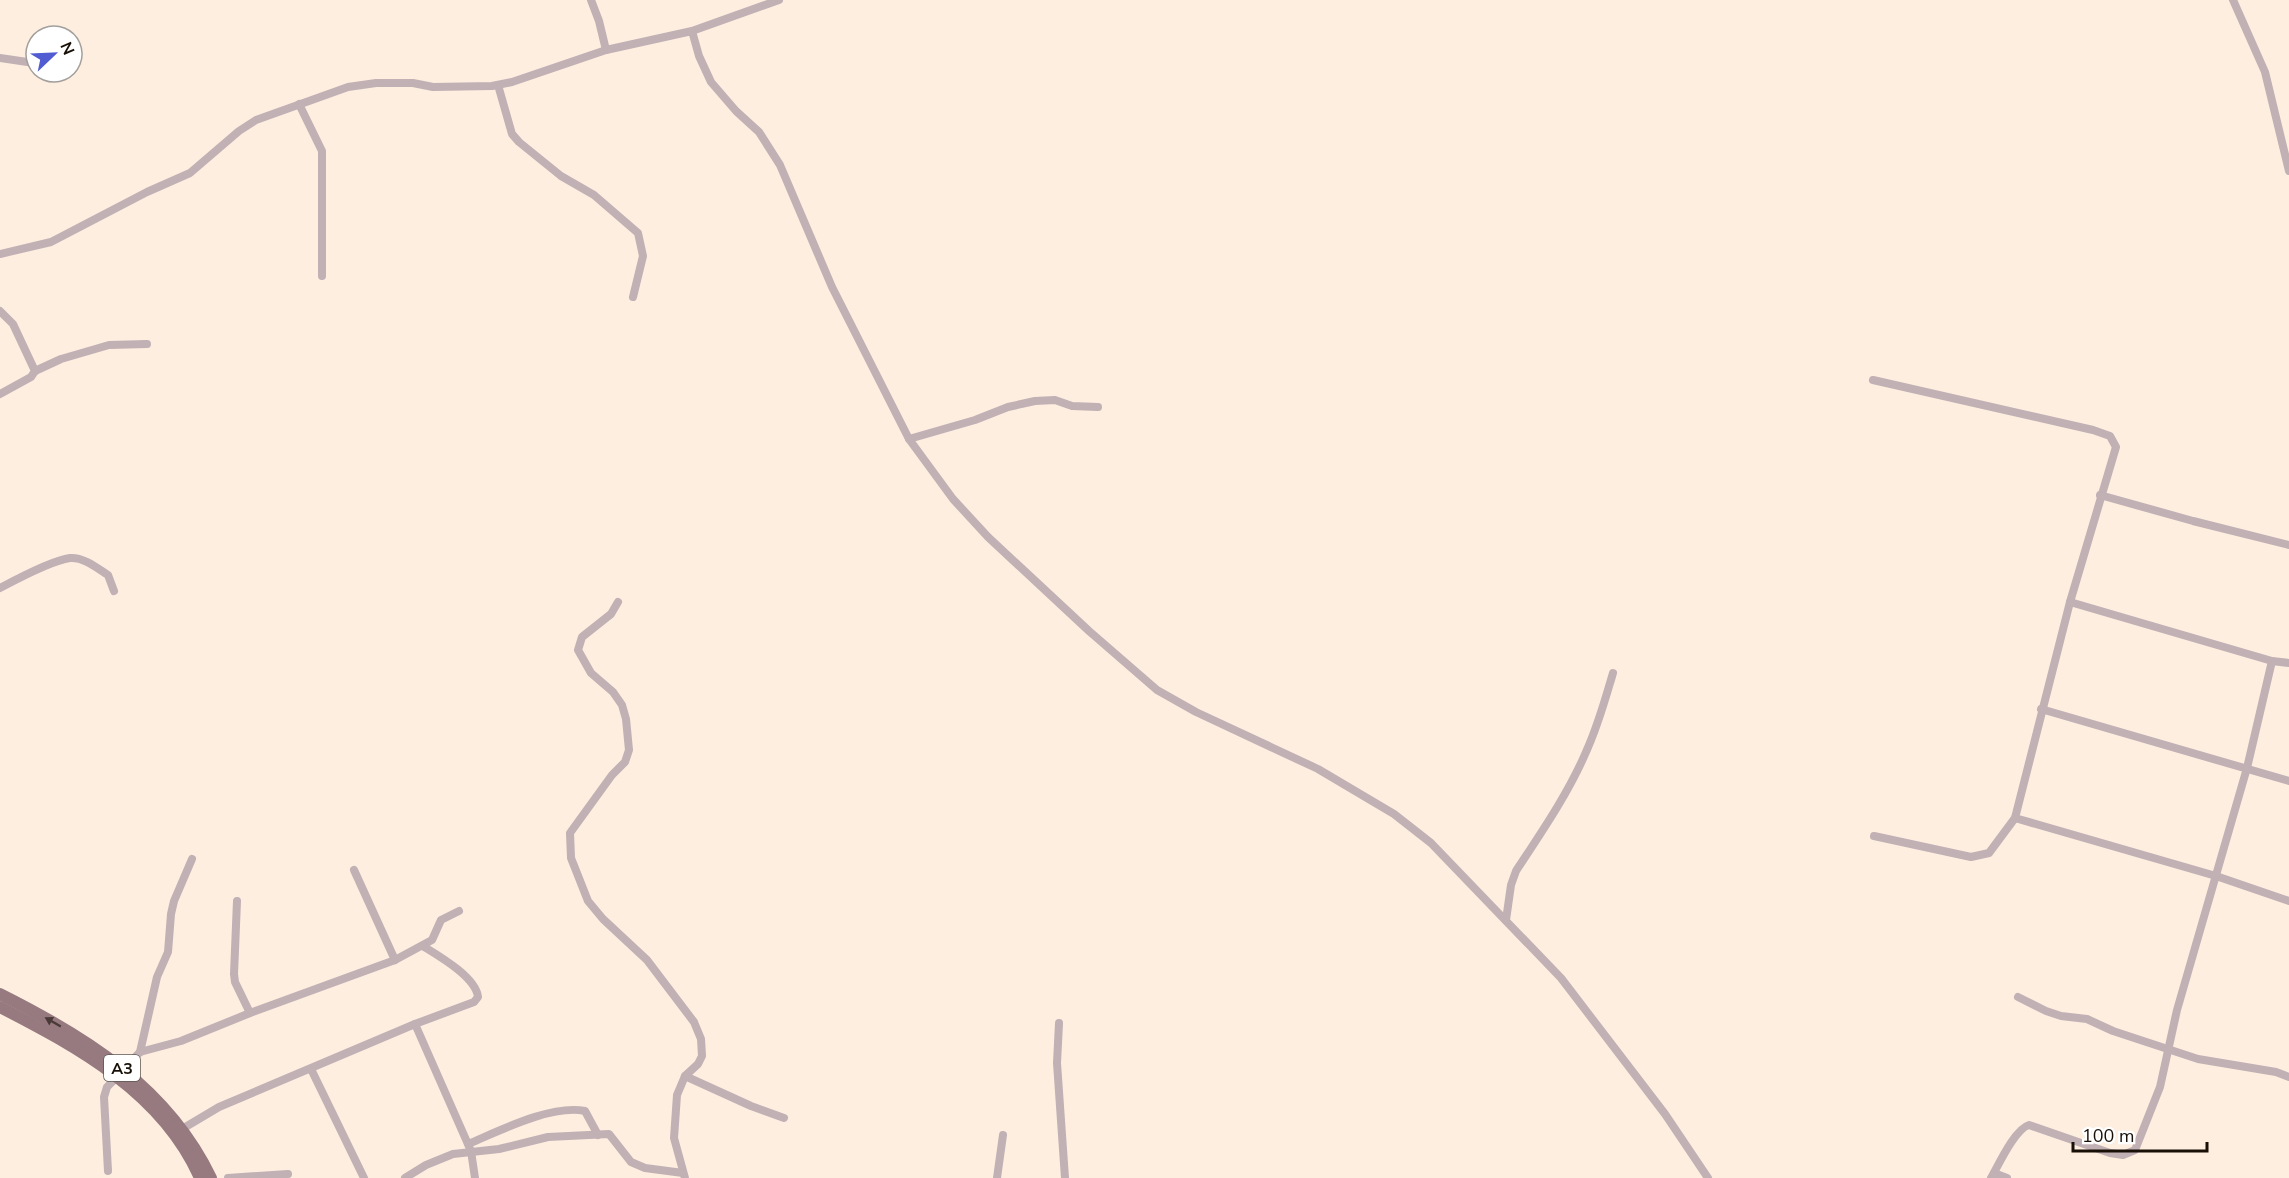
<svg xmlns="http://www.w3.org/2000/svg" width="2289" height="1178" font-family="'Nunito Sans',sans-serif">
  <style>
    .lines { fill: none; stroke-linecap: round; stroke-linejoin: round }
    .street { stroke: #c1b0b4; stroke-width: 8 }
    .primary { stroke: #967a80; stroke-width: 12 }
    .oneway { fill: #4a3a37 }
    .labels { text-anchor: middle; stroke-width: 4.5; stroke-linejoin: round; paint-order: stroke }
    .shield { fill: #fff; stroke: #5d5751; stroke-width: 1.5 }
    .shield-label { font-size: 16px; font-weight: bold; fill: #180f07 }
  </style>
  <rect width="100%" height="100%" fill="#fdeee0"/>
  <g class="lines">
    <g class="street">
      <polyline points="591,0 599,21 606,50"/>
      <polyline points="779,0 692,31 699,56 711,82 736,111 759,132 780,165 832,287 909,439 953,499 988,537 1089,631 1157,690 1196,712 1318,769 1394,814 1431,843 1561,978 1665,1114 1708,1178"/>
      <polyline points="2233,0 2265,72 2289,171"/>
      <polyline points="0,58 34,63"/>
      <polyline points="498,85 512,134 519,142 561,176 594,195 638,233 643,256 633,297"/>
      <polyline points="299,104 322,151 322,276"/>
      <polyline points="0,254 51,242 147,192 190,173 239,131 256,120 348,87 376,83 413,83 433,87 492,86 512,82 606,50 692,31"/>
      <polyline points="0,311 13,324 35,371 31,377 0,394"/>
      <polyline points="35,371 61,359 109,345 147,344"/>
      <polyline points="1873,380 2093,430 2110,436 2116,447 2070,602 2015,818 2216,876 2289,901"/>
      <polyline points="909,439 975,420 1008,407 1035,401 1055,400 1072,406 1098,407"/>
      <polyline points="2100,495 2193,521 2289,545"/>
      <path d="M0 588C15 580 54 560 70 558 84 557 97 568 108 575L114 591"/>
      <polyline points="618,602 611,614 582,637 578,650 591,673 613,692 622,705 626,719 629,750 625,762 612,775 570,833 571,858 588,901 603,919 647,960 694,1022 701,1039 702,1056 698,1064 685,1076 677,1095 674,1138 685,1178"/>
      <polyline points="2070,602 2272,661"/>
      <polyline points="2041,709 2289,781"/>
      <polyline points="1874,836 1971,857 1989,853 2015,818"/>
      <polyline points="354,870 395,960"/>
      <polyline points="237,901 234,974 235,982 250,1013"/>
      <path d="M1506 920 1511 885 1516 871C1541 833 1568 794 1586 752 1598 726 1605 700 1613 673"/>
      <polyline points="2018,997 2046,1011 2061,1016 2087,1019 2113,1031 2198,1059 2276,1072 2289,1077"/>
      <polyline points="1059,1023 1057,1063 1065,1178"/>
      <polyline points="415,1024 471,1151 475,1178"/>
      <polyline points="140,1052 157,977 168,952 171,914 174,901 192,859"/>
      <polyline points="124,1069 140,1052 181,1041 250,1013 395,960 432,940 441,920 459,911"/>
      <polyline points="311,1069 364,1178"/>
      <polyline points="685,1076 751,1106 784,1118"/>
      <path d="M182 1129 219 1107 415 1024 474 1002 478 997C476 977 439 956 423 946"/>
      <path d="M468 1144C499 1131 552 1104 585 1111L598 1135"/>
      <polyline points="108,1171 104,1097 107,1087 117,1077"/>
      <polyline points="1994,1173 2007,1178"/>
      <polyline points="228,1178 288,1174"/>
      <polyline points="405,1178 426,1165 453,1154 499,1149 548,1137 609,1134 631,1162 645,1168 683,1173"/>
      <polyline points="997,1178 1003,1135"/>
      <path d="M1991 1178C1999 1164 2015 1129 2029 1125L2110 1153 2123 1155 2135 1150 2160 1087 2177 1010 2247 768 2272 661 2289 663"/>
    </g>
    <g class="primary">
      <path d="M0 994C86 1037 168 1088 211 1178"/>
      <path d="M0 1007C78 1047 163 1093 200 1178"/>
    </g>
  </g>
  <defs><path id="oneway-solid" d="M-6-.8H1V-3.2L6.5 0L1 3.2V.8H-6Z" transform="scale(1.5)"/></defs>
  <use class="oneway" href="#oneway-solid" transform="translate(53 1022) rotate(-150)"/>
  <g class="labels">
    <rect class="shield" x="104" y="1055" width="36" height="26" rx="4.5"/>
    <g class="shield-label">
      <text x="122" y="1074">A3</text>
    </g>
  </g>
  <g transform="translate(54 54) rotate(67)"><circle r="28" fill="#ffffff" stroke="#a39f9c" stroke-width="1.5"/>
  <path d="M0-4.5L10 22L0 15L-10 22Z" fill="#515cd2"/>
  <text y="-9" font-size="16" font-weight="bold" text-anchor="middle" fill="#180f07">N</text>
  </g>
  <path d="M2073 1142v9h134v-9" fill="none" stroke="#180f07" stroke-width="3"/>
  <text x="2082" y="1142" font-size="18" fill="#180f07" stroke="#ffffff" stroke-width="4.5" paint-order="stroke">100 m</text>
</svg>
